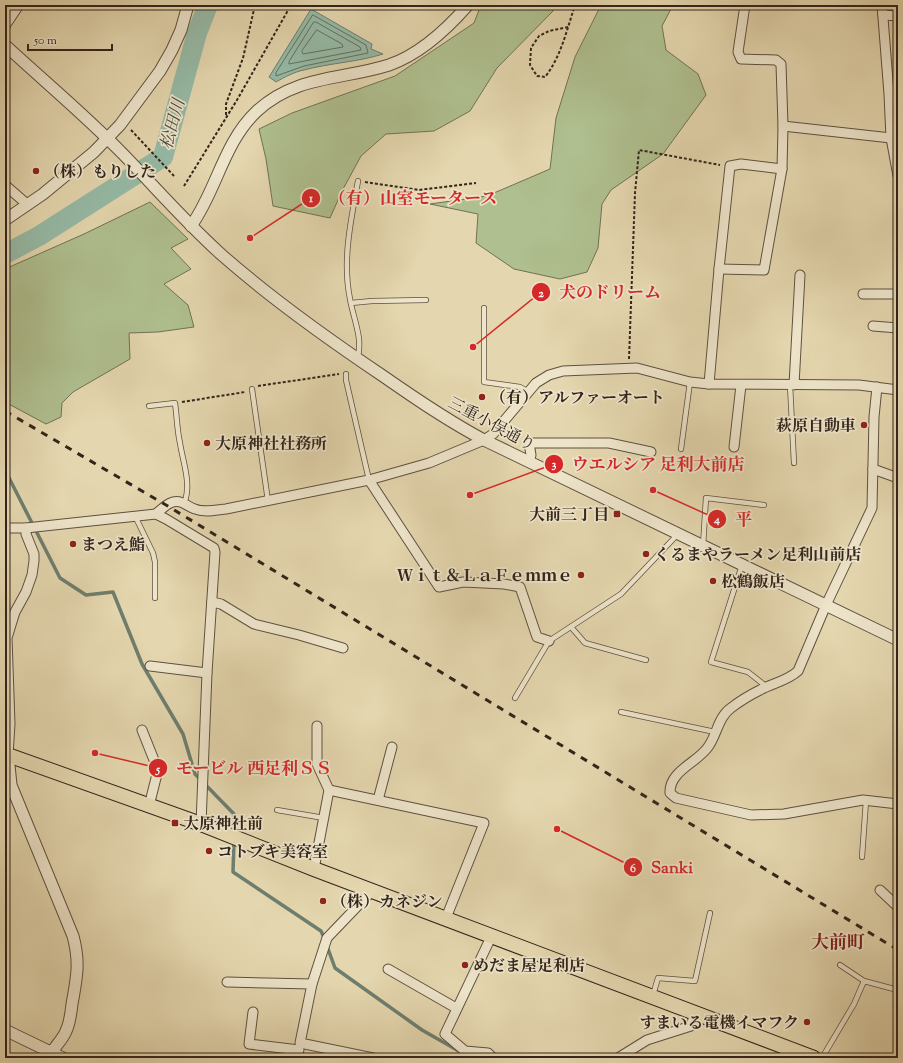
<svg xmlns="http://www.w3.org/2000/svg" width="903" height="1063" font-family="'Sorts Mill Goudy','Noto Serif JP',serif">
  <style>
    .green { fill: #afbf8f; stroke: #707255 }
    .water { fill: #96baa6; stroke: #6e7e6e }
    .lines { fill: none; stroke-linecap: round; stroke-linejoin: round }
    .shore { stroke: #647060; stroke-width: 1 }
    .stream { stroke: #6e7e6e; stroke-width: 3.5 }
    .river { stroke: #96baa6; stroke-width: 20 }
    .service-casing { stroke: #5e5140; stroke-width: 6 }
    .minor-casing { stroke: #5e5140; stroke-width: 11 }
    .tertiary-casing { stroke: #5e5140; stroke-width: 13 }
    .primary-casing { stroke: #32251b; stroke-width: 16 }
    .path { stroke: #32251b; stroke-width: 2; stroke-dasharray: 3 2; stroke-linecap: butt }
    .service { stroke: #ede4ca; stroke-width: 4.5 }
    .minor { stroke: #ede4ca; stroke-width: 9 }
    .tertiary { stroke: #ede4ca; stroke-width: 11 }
    .primary { stroke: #e4d6ae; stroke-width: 14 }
    .rail { stroke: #32251b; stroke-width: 3; stroke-dasharray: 7 7; stroke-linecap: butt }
    .poi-dot { fill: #8f2418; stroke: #ede4ca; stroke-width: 1.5 }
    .labels { text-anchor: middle; stroke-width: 3.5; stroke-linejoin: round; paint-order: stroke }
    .poi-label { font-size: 16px; font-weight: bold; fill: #32251b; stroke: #ede4ca; text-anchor: start }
    .street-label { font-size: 16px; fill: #32251b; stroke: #ede4ca }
    .water-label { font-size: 17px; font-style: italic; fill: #4b4a3e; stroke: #ede4ca }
    .quarter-label { font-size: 18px; font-weight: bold; fill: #7a1f14; stroke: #ede4ca }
    .leader { fill: none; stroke: #d62828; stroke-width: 1.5 }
    .callout-dot { fill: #d62828; stroke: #ede4ca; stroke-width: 1.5 }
    .mark-label { font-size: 12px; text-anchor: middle; font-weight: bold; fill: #fff }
    .callout-label { font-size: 17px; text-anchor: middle; font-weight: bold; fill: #d62828; stroke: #ede4ca; stroke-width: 3.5; stroke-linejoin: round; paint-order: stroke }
  </style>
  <rect width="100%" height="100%" fill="#e4d6ae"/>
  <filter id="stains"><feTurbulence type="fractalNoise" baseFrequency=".005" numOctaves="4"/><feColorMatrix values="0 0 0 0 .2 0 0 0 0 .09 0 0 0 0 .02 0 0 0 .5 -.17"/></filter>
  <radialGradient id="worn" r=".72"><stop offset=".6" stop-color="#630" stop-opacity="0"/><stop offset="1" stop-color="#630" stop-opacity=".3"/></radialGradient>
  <g class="green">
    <polygon points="481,5 555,5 553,11 497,68 470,111 434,131 386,134 361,156 342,191 330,218 273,206 266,159 259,129 292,113 395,76 474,23"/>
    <polygon points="601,5 673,5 662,26 666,50 698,74 706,95 663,154 611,190 602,204 598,248 587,272 560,279 514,269 476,243 478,214 430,204 487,196 550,169 556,118 575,57"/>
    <polygon points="150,202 188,239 171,248 191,269 164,284 188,305 194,327 158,332 129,333 130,359 73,392 62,403 61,417 46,424 5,402 5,269 84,234"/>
  </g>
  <path class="water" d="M311 9 372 44 371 49 383 54C358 62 330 63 304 70 294 72 285 77 276 82L269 77Z"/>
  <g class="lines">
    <g class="shore">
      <polygon points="313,15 366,45 368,53 304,66 276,76 276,73"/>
      <polygon points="314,22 316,22 360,47 361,50 289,64 289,62"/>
      <polygon points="317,30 342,44 343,47 303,54 302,51"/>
    </g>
    <g class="stream">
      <polyline points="5,470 60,578 86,595 113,592 142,664 183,734 195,774 234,814 234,834"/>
      <polyline points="234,840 233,872 321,931 325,940"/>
      <polyline points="327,946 335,968 422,1030 471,1058"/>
    </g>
    <polyline class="river" points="5,254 39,236 163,157 197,33 208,5"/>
    <g class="service-casing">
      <g id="service">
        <polyline points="351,303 372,301 426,300"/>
        <polyline points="484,308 484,382 520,387 529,392"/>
        <path d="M357 359C364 340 353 318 350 299 342 260 351 220 358 181"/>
        <polyline points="346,374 346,380 369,480"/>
        <polyline points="790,385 794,463"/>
        <polyline points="252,389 268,501"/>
        <path d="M149 406 175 403C177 417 177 430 180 443 183 463 192 484 184 504"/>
        <polyline points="681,449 690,382"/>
        <polyline points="135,516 153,553 155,562 155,598"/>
        <polyline points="703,546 706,498 764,505"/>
        <polyline points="742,565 711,662 748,672 767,687"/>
        <polyline points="571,627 585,643 646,660"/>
        <polyline points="515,698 549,641 621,594 678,534"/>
        <polyline points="621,712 715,732"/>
        <polyline points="277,810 324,818"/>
        <polyline points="862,857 866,801"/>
        <polyline points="840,965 864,981"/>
        <polyline points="653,995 658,978 695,981 710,913"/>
        <polyline points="822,1058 854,1004 864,981 894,989"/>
      </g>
    </g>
    <g class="minor-casing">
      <g id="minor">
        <polyline points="882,5 889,94 891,138 898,176"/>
        <polyline points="883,15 898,16"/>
        <polyline points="5,26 19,5"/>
        <polyline points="783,126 891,138"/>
        <polyline points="5,185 28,205"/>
        <polyline points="719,269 764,270 782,169"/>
        <polyline points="863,294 898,294"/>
        <polyline points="873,326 898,328"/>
        <polyline points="709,384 719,269 730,166 741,164 782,169 783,126 781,64 776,60 741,59 738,52 745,5"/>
        <polyline points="794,385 800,275"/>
        <path d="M877 387 874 417 872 508 826 605 798 671C787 681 773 683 760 690 750 695 740 701 731 708 718 717 717 735 708 747 697 763 669 771 670 793L676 798 751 815 784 814 863 800 898 804"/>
        <polyline points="734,447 741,385"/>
        <polyline points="529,461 531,455 529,443 609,443 651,452"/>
        <polyline points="873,469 898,478"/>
        <polyline points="369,480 439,587 463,582 504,584 520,587 537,637 549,641"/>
        <path d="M156 514C164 507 172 498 183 503 187 505 191 508 195 509 204 513 216 510 226 509L369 480 429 463 484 440 493 434 536 383 549 375 563 371 637 368 690 382 709 384 859 385 898 390"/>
        <polyline points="5,528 26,528 156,514 166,519 214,548 215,552 207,673 201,824"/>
        <polyline points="212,602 221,604 254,624 299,635 343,648"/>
        <polyline points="150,666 207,673"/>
        <polyline points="317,726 317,764 329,790"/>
        <polyline points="142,730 158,770 149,806"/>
        <polyline points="8,755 10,724 7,638 15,612 26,592 32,575 34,561 34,554 26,534 26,528"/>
        <polyline points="378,800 392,747"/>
        <polyline points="314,869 329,790 484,823 446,918"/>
        <polyline points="373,890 327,938 312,984 300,1043 373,1058"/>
        <polyline points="880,890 898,907"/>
        <polyline points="492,935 445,1034 465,1051 488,1053 493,1058"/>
        <polyline points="388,969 456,1008"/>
        <polyline points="227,982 312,984"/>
        <polyline points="253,1012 249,1044 299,1050"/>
        <polyline points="618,1058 647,1040 691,1026 695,1013"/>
      </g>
    </g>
    <g class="tertiary-casing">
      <g id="tertiary">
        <path d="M5 45C44 81 85 115 122 153 156 188 187 224 223 256 273 300 328 339 383 376 416 399 448 421 484 440L898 640"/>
        <polyline points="5,220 43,194 94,152 120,125 160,71 172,50 181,30 188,5"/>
        <path d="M191 226C217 190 223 143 257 111 296 75 342 80 389 65 421 54 447 29 468 5"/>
        <path d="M8 755 11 785 73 936C80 962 77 977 72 1004 71 1013 70 1023 66 1031 63 1039 56 1045 52 1052"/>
        <polyline points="5,1030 63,1058"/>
      </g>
    </g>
    <g class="primary-casing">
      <polyline id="primary" points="5,754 201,824 314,869 814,1058"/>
    </g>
    <g class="path">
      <path d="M568 27 549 31 539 36 531 48 530 65 537 76 545 77C561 57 567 29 575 5"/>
      <polyline points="226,115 226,104 243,58 255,5"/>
      <polyline points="131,130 174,176"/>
      <polyline points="365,182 419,190 476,183"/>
      <polyline points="184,186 237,100 291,5"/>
      <polyline points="629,359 635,193 639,150 720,165"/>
      <polyline points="258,386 339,374"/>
      <polyline points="182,402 245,392"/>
    </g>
    <use href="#service" class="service"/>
    <use href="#minor" class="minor"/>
    <use href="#tertiary" class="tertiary"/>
    <use href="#primary" class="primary"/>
    <polyline class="rail" points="5,411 166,505 898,950"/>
  </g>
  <g class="poi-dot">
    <circle cx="36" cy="171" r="4"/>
    <circle cx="482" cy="397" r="4"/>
    <circle cx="864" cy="425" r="4"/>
    <circle cx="207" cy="443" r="4"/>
    <rect x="613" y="510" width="8" height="8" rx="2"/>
    <circle cx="73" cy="544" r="4"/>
    <circle cx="646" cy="554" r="4"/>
    <circle cx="581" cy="575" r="4"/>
    <circle cx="713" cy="581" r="4"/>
    <rect x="171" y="819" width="8" height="8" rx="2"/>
    <circle cx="209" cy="851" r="4"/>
    <circle cx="323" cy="901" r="4"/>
    <circle cx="465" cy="965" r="4"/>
    <circle cx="807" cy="1022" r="4"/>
  </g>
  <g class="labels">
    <g class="poi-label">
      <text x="44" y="177">（株）もりした</text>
      <text x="490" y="403">（有）アルファーオート</text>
      <text x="856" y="431" text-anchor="end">萩原自動車</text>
      <text x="215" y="449">大原神社社務所</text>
      <text x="609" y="520" text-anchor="end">大前三丁目</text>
      <text x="81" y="550">まつえ鮨</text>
      <text x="654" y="560">くるまやラーメン足利山前店</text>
      <text x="573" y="581" text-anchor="end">Ｗｉｔ＆ＬａＦｅｍｍｅ</text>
      <text x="721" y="587">松鶴飯店</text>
      <text x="183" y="829">大原神社前</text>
      <text x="217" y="857">コトブキ美容室</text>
      <text x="331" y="907">（株）カネジン</text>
      <text x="473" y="971">めだま屋足利店</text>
      <text x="799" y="1028" text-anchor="end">すまいる電機イマフク</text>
    </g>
    <g class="street-label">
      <text transform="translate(492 423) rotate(28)" y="6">三重小俣通り</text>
    </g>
    <g class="water-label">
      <text transform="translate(172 124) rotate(-75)" y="6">松田川</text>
    </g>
    <g class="quarter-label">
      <text x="838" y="948">大前町</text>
    </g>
  </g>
  <path class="leader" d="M250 238L311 198M473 347L541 292M470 495L554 464M653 490L717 519M95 753L158 768M557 829L633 867"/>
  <g class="callout-dot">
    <circle cx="250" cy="238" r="4"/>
    <circle cx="473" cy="347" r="4"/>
    <circle cx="470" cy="495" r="4"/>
    <circle cx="653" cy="490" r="4"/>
    <circle cx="95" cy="753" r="4"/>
    <circle cx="557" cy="829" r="4"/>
    <circle cx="311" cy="198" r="10"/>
    <circle cx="541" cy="292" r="10"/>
    <circle cx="554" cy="464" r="10"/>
    <circle cx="717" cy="519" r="10"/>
    <circle cx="158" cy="768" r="10"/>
    <circle cx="633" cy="867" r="10"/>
  </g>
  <g class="mark-label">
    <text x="311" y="202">1</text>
    <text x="541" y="297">2</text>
    <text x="554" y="468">3</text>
    <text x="717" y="523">4</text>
    <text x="158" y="773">5</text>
    <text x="633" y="872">6</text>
  </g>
  <g class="callout-label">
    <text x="413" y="204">（有）山室モータース</text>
    <text x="610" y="298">犬のドリーム</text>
    <text x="658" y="470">ウエルシア 足利大前店</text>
    <text x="744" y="525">平</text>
    <text x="254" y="774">モービル 西足利ＳＳ</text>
    <text x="672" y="873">Sanki</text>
  </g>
  <rect width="903" height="1063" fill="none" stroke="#e4d6ae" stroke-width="20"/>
  <rect x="6" y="6" width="891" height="1051" fill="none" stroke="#32251b" stroke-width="2"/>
  <rect x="10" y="10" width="883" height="1043" fill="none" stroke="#32251b"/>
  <path d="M28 44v6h84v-6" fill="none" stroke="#32251b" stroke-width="2"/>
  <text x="34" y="44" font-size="12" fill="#32251b" stroke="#ede4ca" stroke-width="3" paint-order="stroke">50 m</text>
  <rect width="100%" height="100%" filter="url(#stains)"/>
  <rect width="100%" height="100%" fill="url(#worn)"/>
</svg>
